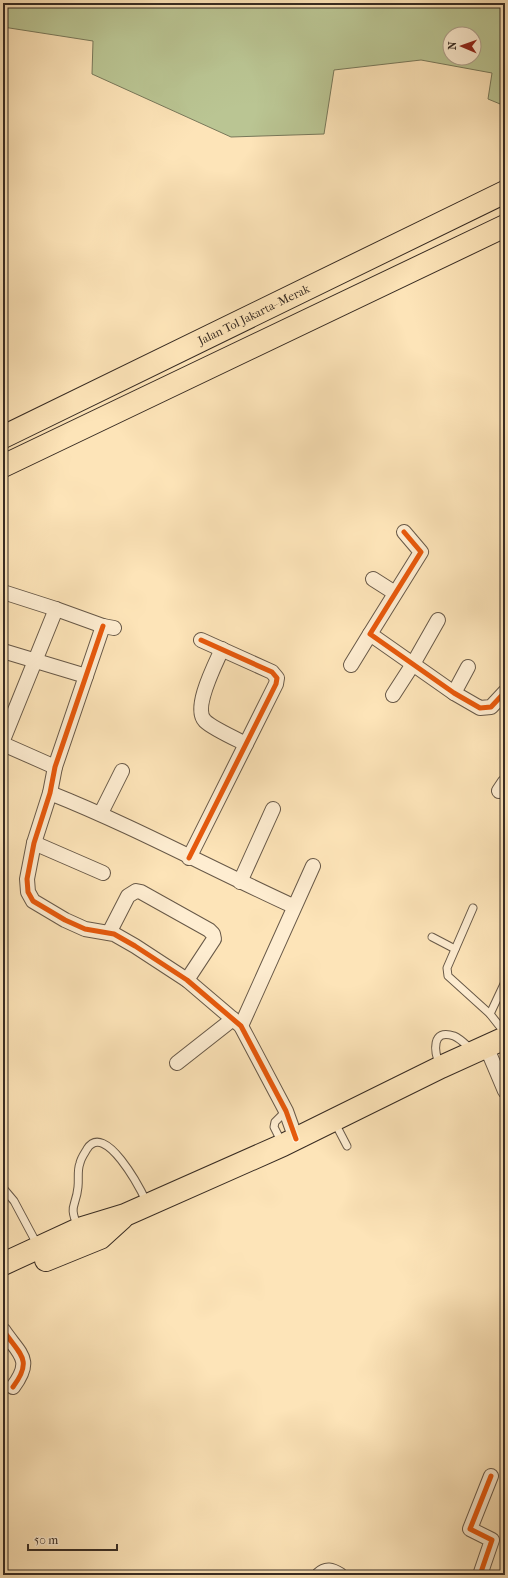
<svg xmlns="http://www.w3.org/2000/svg" width="508" height="1578" font-family="'IM FELL French Canon',serif">
  <style>
    .green { fill: #bac593; stroke: #78785a; fill-rule: evenodd }
    .lines { fill: none; stroke-linecap: round; stroke-linejoin: round }
    .service-casing { stroke: #685948; stroke-width: 9 }
    .minor-casing { stroke: #685948; stroke-width: 16 }
    .trunk-casing { stroke: #372b22; stroke-width: 24 }
    .motorway-casing { stroke: #372b22; stroke-width: 24 }
    .service { stroke: #feedd1; stroke-width: 7 }
    .minor { stroke: #feedd1; stroke-width: 14 }
    .trunk { stroke: #fde4b8; stroke-width: 22 }
    .motorway { stroke: #fde4b8; stroke-width: 22 }
    .cycleway-casing { stroke: #feedd1; stroke-width: 8 }
    .cycleway { stroke: #e8590c; stroke-width: 5 }
    .labels { text-anchor: middle; stroke-width: 3; stroke-linejoin: round; paint-order: stroke }
    .street-label { font-size: 12px; fill: #372b22; stroke: #feedd1 }
  </style>
  <rect width="100%" height="100%" fill="#fde4b8"/>
  <filter id="stains"><feTurbulence type="fractalNoise" baseFrequency=".005" numOctaves="4"/><feColorMatrix values="0 0 0 0 .2 0 0 0 0 .09 0 0 0 0 .02 0 0 0 .5 -.17"/></filter>
  <radialGradient id="worn" r=".72"><stop offset=".6" stop-color="#630" stop-opacity="0"/><stop offset="1" stop-color="#630" stop-opacity=".3"/></radialGradient>
  <path class="green" d="M3 3H505V106L488 99 492 73 421 60 334 70 324 134 231 137 92 74 93 41 3 27ZM450 34H474V58H450Z"/>
  <g class="lines">
    <g class="service-casing">
      <g id="service">
        <polyline points="473,908 447,968 448,976 490,1014 505,1033"/>
        <polyline points="432,937 455,949"/>
        <polyline points="490,1014 505,982"/>
        <path d="M440 1065C434 1052 431 1028 454 1036 461 1039 466 1045 472 1050"/>
        <polyline points="335,1123 347,1146"/>
        <polyline points="282,1143 274,1127 275,1122 286,1111"/>
        <polyline points="3,1188 14,1201 38,1246"/>
        <path d="M78 1227C68 1204 76 1208 78 1187 79 1178 77 1171 80 1163 81 1158 84 1154 87 1149 105 1121 140 1188 147 1203"/>
      </g>
    </g>
    <g class="minor-casing">
      <g id="minor">
        <polyline points="404,532 421,552 370,634 454,693 480,708 491,707 505,692"/>
        <polyline points="373,579 395,593"/>
        <polyline points="3,592 56,609 103,626 114,628"/>
        <polyline points="103,626 55,767 50,793 34,843 27,879 28,892 33,901 65,920 85,929 114,934 135,946 187,980 241,1026 286,1111 296,1139"/>
        <path d="M222 649C216 663 192 708 205 721 212 728 236 739 246 744"/>
        <polyline points="3,651 86,676"/>
        <polyline points="351,665 370,634"/>
        <polyline points="454,693 468,667"/>
        <polyline points="393,695 413,664 438,620"/>
        <polyline points="3,740 56,609"/>
        <polyline points="3,744 55,767"/>
        <polyline points="499,791 505,782"/>
        <path d="M50 793C133 826 212 869 293 906"/>
        <polyline points="101,813 122,771"/>
        <polyline points="34,843 103,873"/>
        <polyline points="189,858 276,684 277,678 272,672 201,640"/>
        <polyline points="240,882 273,809"/>
        <polyline points="109,933 128,896 136,891 141,892 209,930 213,934 214,939 187,980"/>
        <polyline points="241,1026 313,866"/>
        <polyline points="486,1046 505,1091"/>
        <polyline points="177,1063 233,1019"/>
        <path d="M3 1330C19 1354 34 1359 13 1387"/>
        <path d="M319 1575C326 1568 332 1570 340 1575"/>
        <polyline points="480,1575 492,1540 470,1529 491,1476"/>
      </g>
    </g>
    <g class="trunk-casing">
      <g id="trunk">
        <polyline points="46,1260 100,1238 122,1218"/>
        <polyline points="3,1264 79,1229 125,1215 283,1145 441,1067 505,1038"/>
      </g>
    </g>
    <g class="motorway-casing">
      <g id="motorway">
        <path id="s1" d="M3 437 505 192"/>
        <polyline points="3,466 505,226"/>
      </g>
    </g>
    <use href="#service" class="service"/>
    <use href="#minor" class="minor"/>
    <use href="#trunk" class="trunk"/>
    <use href="#motorway" class="motorway"/>
    <g class="cycleway-casing">
      <g id="cycleway">
        <polyline points="404,532 421,552 370,634 454,693 480,708 491,707 505,692"/>
        <polyline points="103,626 55,767 50,793 34,843 27,879 28,892 33,901 65,920 85,929 114,934 135,946 187,980 241,1026 286,1111 296,1139"/>
        <polyline points="189,858 276,684 277,678 272,672 201,640"/>
        <path d="M3 1330C19 1354 34 1359 13 1387"/>
        <polyline points="480,1575 492,1540 470,1529 491,1476"/>
      </g>
    </g>
    <use href="#cycleway" class="cycleway"/>
  </g>
  <g class="labels">
    <g class="street-label">
      <text dy="4" stroke="none"><textPath href="#s1" startOffset="279">Jalan Tol Jakarta–Merak</textPath></text>
    </g>
  </g>
  <rect width="508" height="1578" fill="none" stroke="#fde4b8" stroke-width="16"/>
  <rect x="4" y="4" width="500" height="1570" fill="none" stroke="#372b22" stroke-width="2"/>
  <rect x="8" y="8" width="492" height="1562" fill="none" stroke="#372b22"/>
  <g transform="translate(462 46) rotate(272)"><circle r="19" fill="#feedd1" stroke="#ae9f8b"/>
  <path d="M0-3L7 15L0 10L-7 15Z" fill="#8f2418"/>
  <text y="-6" font-size="11" font-weight="bold" text-anchor="middle" fill="#372b22">N</text>
  </g>
  <path d="M28 1544v6h89v-6" fill="none" stroke="#372b22" stroke-width="2"/>
  <text x="34" y="1544" font-size="12" fill="#372b22" stroke="#feedd1" stroke-width="3" paint-order="stroke">50 m</text>
  <rect width="100%" height="100%" filter="url(#stains)"/>
  <rect width="100%" height="100%" fill="url(#worn)"/>
</svg>
